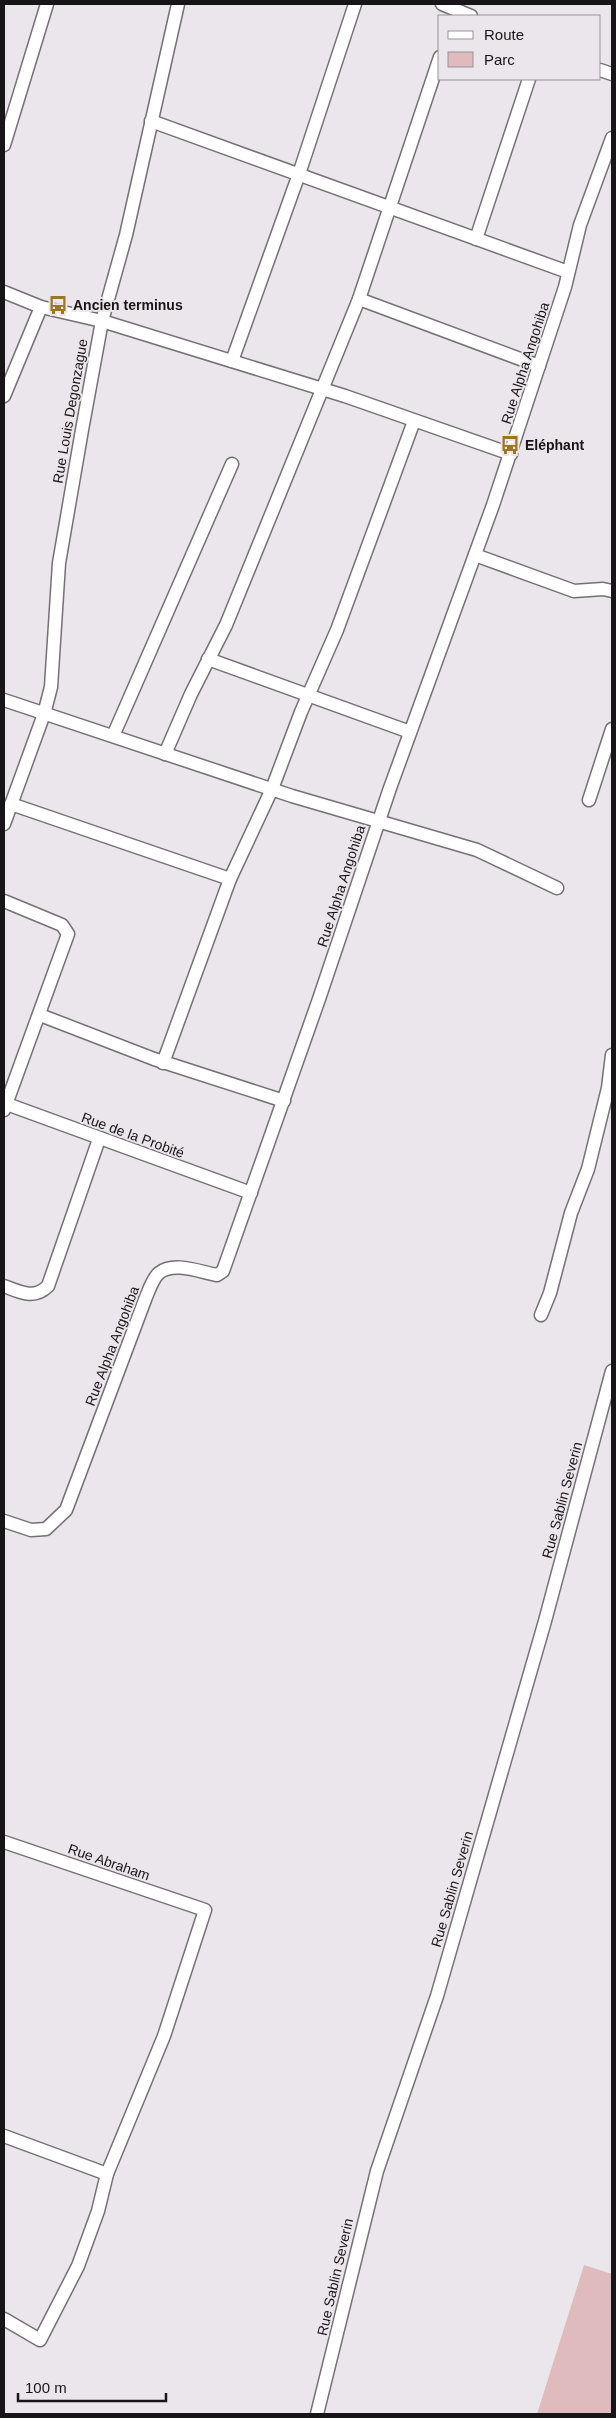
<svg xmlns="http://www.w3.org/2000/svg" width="616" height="2418" font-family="Arial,sans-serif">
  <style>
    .green { fill: #dfbbbe }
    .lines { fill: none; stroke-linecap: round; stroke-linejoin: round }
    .minor-casing { stroke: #757075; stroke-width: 15 }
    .minor { stroke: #fff; stroke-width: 12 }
    .labels { text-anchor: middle; stroke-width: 4; stroke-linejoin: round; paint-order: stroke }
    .poi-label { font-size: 14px; font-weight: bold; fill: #171517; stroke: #ebe6eb; text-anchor: start }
    .street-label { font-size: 14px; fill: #171517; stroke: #ebe6eb }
  </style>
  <rect width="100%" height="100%" fill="#ebe6eb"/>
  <polygon class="green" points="584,2265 612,2274 612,2414 537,2414"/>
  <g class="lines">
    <g class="minor-casing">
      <g id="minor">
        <polyline points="442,4 471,16"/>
        <polyline points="600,70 612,74"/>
        <polyline points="151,121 568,272"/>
        <polyline points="4,145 47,4"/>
        <polyline points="476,239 529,79"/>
        <polyline points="4,292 41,307 102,321 345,396 511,454"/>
        <polyline points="359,299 539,366"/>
        <polyline points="232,361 299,174 355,4"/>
        <polyline points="4,396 41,307"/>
        <polyline points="475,555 574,591 603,589 612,591"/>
        <polyline points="208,659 410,732"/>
        <polyline points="4,700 292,796 477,850 557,888"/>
        <polyline points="113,736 232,464"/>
        <polyline points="165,754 191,694 226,625 359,299 440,57"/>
        <polyline points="589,800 612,729"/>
        <polyline points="11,804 230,879"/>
        <polyline points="4,824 44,714 51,687 59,563 82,430 102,321 126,235 178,4"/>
        <polyline points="4,901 62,925 68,934 4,1110"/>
        <polyline points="40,1015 154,1059 284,1101"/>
        <polyline points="163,1063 230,879 272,789 301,712 337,630 414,421"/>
        <polyline points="4,1103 251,1193"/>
        <path d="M4 1286C20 1292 34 1300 48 1286L99 1139"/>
        <polyline points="541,1315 550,1293 571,1213 588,1169 608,1088 612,1055"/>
        <path d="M4 1521 31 1530 46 1529 66 1510 146 1297C149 1290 153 1278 159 1273 174 1261 200 1272 217 1275L223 1271 319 999 390 788 493 505 565 287 580 225 612 138"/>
        <polyline points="4,1842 205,1910 164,2036 107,2174 98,2211 78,2266 40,2340 4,2319"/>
        <polyline points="4,2136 107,2174"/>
        <polyline points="317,2414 377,2171 437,1996 545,1621 612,1371"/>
      </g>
    </g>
    <use href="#minor" class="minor"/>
  </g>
  <defs>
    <g id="bus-bare" transform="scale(1.5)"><path d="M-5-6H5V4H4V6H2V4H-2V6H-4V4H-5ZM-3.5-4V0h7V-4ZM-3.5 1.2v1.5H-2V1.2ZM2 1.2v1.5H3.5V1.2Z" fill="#9d7623" stroke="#ebe6eb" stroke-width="2.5" paint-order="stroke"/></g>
  </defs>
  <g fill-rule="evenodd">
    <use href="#bus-bare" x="58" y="305"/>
    <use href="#bus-bare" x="510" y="445"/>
  </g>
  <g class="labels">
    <g class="poi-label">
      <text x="73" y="310">Ancien terminus</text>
      <text x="525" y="450">Eléphant</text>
    </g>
    <g class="street-label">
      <text transform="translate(525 363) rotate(-72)" y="5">Rue Alpha Angohiba</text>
      <text transform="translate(70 411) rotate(-80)" y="5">Rue Louis Degonzague</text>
      <text transform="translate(341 886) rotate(-72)" y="5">Rue Alpha Angohiba</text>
      <text transform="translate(133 1135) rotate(20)" y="5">Rue de la Probité</text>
      <text transform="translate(112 1346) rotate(-69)" y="5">Rue Alpha Angohiba</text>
      <text transform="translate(562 1500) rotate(-75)" y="5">Rue Sablin Severin</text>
      <text transform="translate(109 1862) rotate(19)" y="5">Rue Abraham</text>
      <text transform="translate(452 1889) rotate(-74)" y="5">Rue Sablin Severin</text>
      <text transform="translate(335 2277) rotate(-77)" y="5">Rue Sablin Severin</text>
    </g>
  </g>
  <rect width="616" height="2418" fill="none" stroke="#171517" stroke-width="10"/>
  <rect x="438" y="15" width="162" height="65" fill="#ebe6eb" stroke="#969296"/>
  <rect x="448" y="31" width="25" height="8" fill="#ffffff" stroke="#969296"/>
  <text x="484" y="40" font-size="15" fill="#171517">Route</text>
  <rect x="448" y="52" width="25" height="15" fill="#dfbbbe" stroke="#969296"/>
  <text x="484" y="65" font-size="15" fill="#171517">Parc</text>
  <path d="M18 2393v8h148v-8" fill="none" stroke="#171517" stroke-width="2.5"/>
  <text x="25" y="2393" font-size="15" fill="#171517" stroke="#ebe6eb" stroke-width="4" paint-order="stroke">100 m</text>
</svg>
